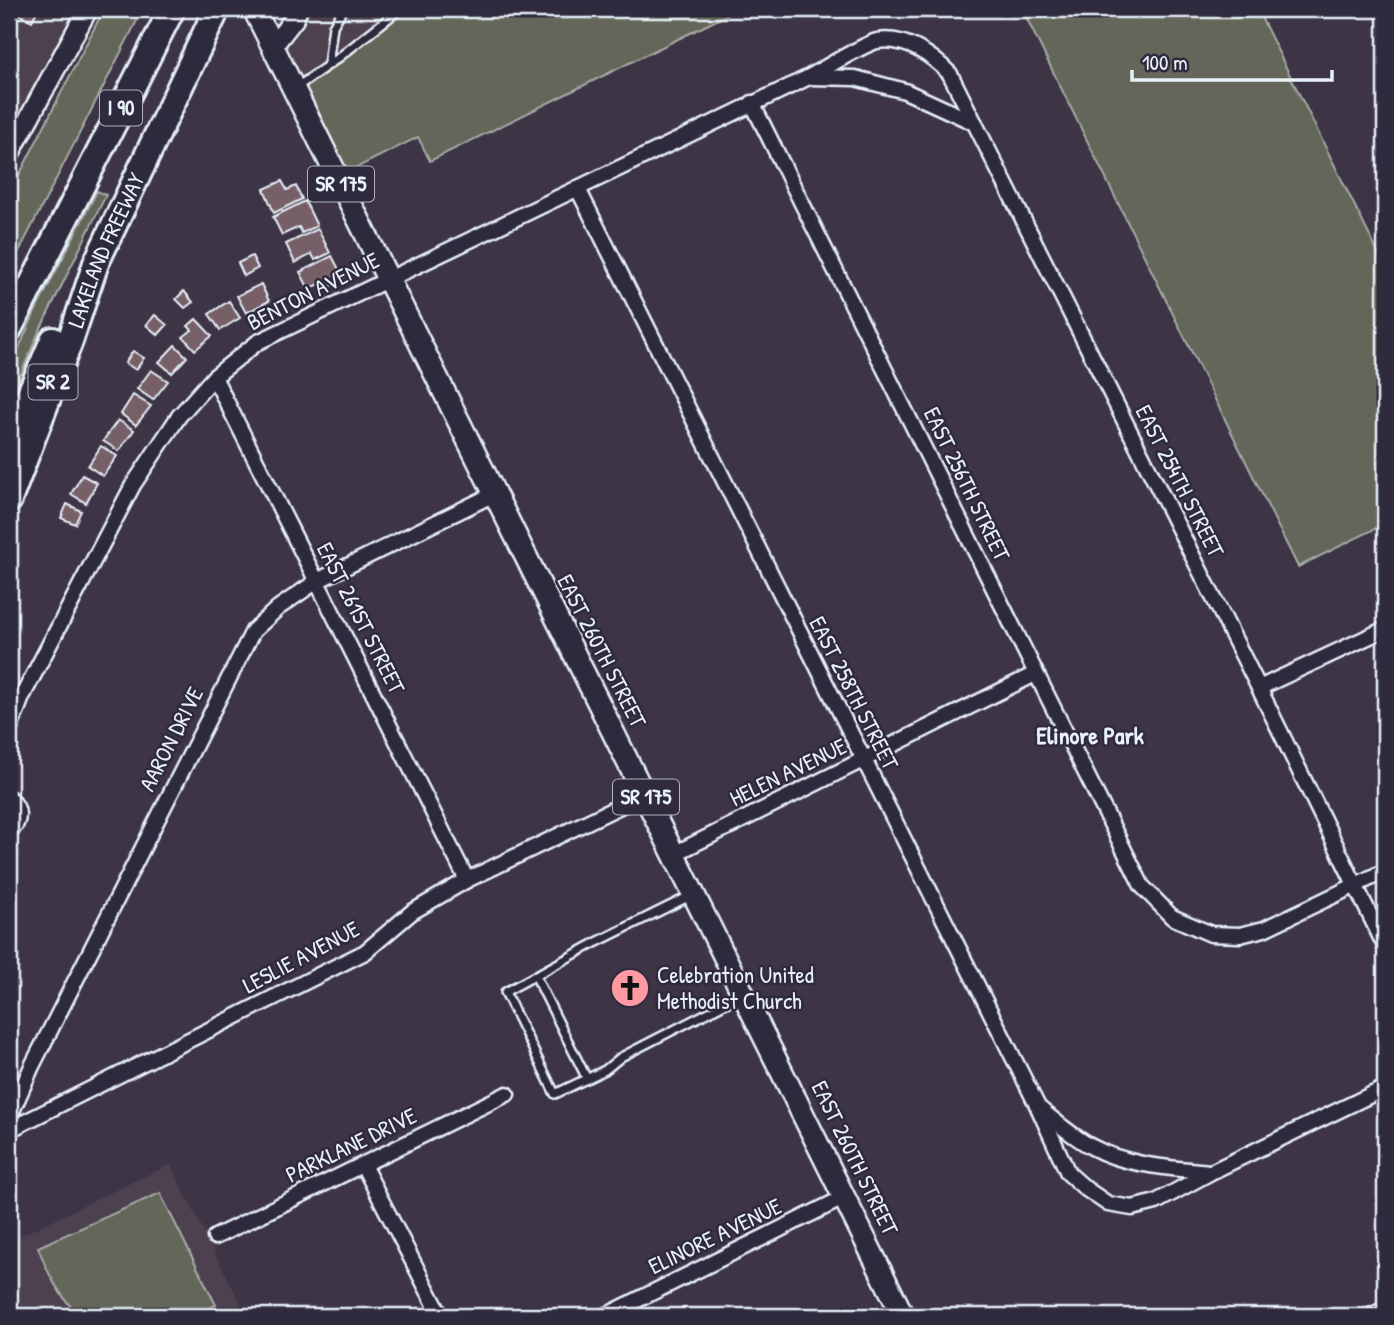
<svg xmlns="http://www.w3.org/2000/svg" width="1394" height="1325" font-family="'Patrick Hand',sans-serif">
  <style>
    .built { fill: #4e4150 }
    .green { fill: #646658; stroke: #a6aca8; stroke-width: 2 }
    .building { fill: #775e68; stroke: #e8f1f8; stroke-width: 2 }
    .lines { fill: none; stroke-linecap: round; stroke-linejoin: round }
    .service-casing { stroke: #e8f1f8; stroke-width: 12 }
    .minor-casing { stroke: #e8f1f8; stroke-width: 19 }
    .tertiary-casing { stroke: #e8f1f8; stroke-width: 23 }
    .primary-casing { stroke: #e8f1f8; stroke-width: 26 }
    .motorway-casing { stroke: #e8f1f8; stroke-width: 30 }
    .service { stroke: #2f2a3d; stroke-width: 7 }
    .minor { stroke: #2f2a3d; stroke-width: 14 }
    .tertiary { stroke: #2f2a3d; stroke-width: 18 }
    .primary { stroke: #2f2a3d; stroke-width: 21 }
    .motorway { stroke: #2f2a3d; stroke-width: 24 }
    .labels { text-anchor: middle; stroke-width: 5; stroke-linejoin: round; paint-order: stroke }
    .shield { fill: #2f2a3d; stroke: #b0b5c0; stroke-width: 2 }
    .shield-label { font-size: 21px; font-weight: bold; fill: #e8f1f8 }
    .street-label { font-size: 23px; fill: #e8f1f8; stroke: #2f2a3d }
    .poi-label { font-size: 23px; fill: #e8f1f8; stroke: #2f2a3d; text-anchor: start }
    .neighbourhood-label { font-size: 24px; font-weight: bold; fill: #e8f1f8; stroke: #2f2a3d }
  </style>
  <rect width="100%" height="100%" fill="#3d3446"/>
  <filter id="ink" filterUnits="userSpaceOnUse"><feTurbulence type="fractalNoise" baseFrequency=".0143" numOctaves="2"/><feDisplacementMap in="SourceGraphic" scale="14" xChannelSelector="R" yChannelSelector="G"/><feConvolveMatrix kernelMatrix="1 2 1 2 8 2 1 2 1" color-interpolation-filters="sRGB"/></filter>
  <g filter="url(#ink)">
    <g class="built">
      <polygon points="9,9 88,9 9,155"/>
      <polygon points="299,9 400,9 294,89 279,58"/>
      <polygon points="170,1164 247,1316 9,1316 9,1241"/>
    </g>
    <g class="green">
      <polygon points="104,9 143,9 9,271 9,195"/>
      <polygon points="400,9 739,9 430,161 418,137 338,177 294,89"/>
      <polygon points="1022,9 1257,9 1385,267 1385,524 1298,567"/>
      <polygon points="97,191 106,195 38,334 9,402 9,370 34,314"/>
      <path d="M160 1193 216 1305 187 1316H80C59 1296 48 1274 38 1247Z"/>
    </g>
    <g class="building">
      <polygon points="9,9 38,9 32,21"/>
      <polygon points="282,181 287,190 296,186 302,199 274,213 264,189"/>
      <polygon points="305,201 317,226 302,233 299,227 282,235 273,217"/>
      <polygon points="318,229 330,253 315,260 312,254 295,263 286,244"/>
      <polygon points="252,256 258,268 244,276 238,263"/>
      <polygon points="332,256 344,279 329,287 326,281 309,289 300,272"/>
      <polygon points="261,284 269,301 246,313 237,296"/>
      <polygon points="184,291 193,302 185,308 176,299"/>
      <polygon points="229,301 240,318 220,330 209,314"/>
      <polygon points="155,315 167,325 158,335 146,325"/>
      <polygon points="196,319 212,336 195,350 183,337 192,330 188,326"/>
      <polygon points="175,345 187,357 172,373 159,362"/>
      <polygon points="133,351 144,358 136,370 125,363"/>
      <polygon points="151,370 168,381 153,400 137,389"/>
      <polygon points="133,395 151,406 136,425 121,414"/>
      <polygon points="118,420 134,430 119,451 103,441"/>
      <polygon points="101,446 117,456 103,476 88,466"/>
      <polygon points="82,475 97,483 86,503 71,494"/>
      <polygon points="67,504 81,511 75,524 61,518"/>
    </g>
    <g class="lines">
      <g class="service-casing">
        <g id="service">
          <polyline points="328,65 333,26 343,9"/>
          <polyline points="297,87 337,59 400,9"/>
          <polyline points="692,895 597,942 505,992 555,1094 605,1070 621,1057 740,996"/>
          <polyline points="536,977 587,1079"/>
        </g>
      </g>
      <g class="minor-casing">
        <g id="minor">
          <polyline points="810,77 855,78 905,91 975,123"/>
          <polyline points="752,103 1142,886 1172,917 1211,934 1240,935 1264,929 1385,871"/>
          <polyline points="578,189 1038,1107 1068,1173 1086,1189 1108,1204 1132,1208 1156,1202 1211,1172 1385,1088"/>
          <polyline points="214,377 467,880"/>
          <polyline points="1259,688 1383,630"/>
          <path d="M9 731 22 697 133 485 179 416 214 377 258 342 809 77C823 69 864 44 877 41 905 36 933 56 950 74L1259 688 1385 946"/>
          <path d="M9 798C21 808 21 822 9 832"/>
          <polyline points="674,854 1035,674"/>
          <path d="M1039 1108C1056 1122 1073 1137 1092 1147 1127 1166 1171 1168 1209 1172"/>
          <polyline points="9,1118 32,1066 253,631 278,608 317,581 494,494"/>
          <polyline points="9,1130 365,952 412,912 467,880 645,794"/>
          <polyline points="363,1165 441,1316"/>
          <polyline points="215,1237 507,1094"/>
          <polyline points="605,1316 845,1197"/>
          <polyline points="1370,1316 1385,1309"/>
        </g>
      </g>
      <g class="tertiary-casing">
        <g id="tertiary">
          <polyline points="273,46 294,19 298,9"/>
          <polyline points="9,155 88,9"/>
        </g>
      </g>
      <g class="primary-casing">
        <polyline id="primary" points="254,9 903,1316"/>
      </g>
      <g class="motorway-casing">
        <g id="motorway">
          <polyline points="9,329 172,9"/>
          <polyline points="9,442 53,340"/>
          <path id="s1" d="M9 500 70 341 96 263 217 9"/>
        </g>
      </g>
      <use href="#service" class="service"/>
      <use href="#minor" class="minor"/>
      <use href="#tertiary" class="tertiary"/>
      <use href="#primary" class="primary"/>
      <use href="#motorway" class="motorway"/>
    </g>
  </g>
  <defs>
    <g id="church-disc" transform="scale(2.0125)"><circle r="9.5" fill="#ff9aa2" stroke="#2f2a3d"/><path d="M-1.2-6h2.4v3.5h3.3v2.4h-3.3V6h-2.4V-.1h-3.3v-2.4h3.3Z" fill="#111"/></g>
  </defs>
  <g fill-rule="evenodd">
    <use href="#church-disc" x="630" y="988"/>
  </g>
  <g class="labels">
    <g class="shield">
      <rect x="100" y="90.5" width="42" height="35" rx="5"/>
      <rect x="308" y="166.5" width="66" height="35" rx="5"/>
      <rect x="28.5" y="364.5" width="49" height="35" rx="5"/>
      <rect x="613" y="779.5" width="66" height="35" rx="5"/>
    </g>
    <g class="shield-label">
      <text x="121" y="115">I 90</text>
      <text x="341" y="191">SR 175</text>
      <text x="53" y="389">SR 2</text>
      <text x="646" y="804">SR 175</text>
    </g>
    <g class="street-label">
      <text dy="8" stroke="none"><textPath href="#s1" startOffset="268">LAKELAND FREEWAY</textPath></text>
      <text transform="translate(313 291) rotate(-27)" y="8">BENTON AVENUE</text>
      <text transform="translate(1180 481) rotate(63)" y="8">EAST 254TH STREET</text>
      <text transform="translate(967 484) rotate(64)" y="8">EAST 256TH STREET</text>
      <text transform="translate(361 618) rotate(63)" y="8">EAST 261ST STREET</text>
      <text transform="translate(602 651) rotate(63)" y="8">EAST 260TH STREET</text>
      <text transform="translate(854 693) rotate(63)" y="8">EAST 258TH STREET</text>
      <text transform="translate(171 739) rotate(-63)" y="8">AARON DRIVE</text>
      <text transform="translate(788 772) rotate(-26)" y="8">HELEN AVENUE</text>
      <text transform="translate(301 957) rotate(-28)" y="8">LESLIE AVENUE</text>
      <text transform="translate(351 1145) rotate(-26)" y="8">PARKLANE DRIVE</text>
      <text transform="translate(855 1158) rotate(64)" y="8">EAST 260TH STREET</text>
      <text transform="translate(715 1236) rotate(-26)" y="8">ELINORE AVENUE</text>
    </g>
    <g class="poi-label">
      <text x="657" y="983">Celebration United<tspan x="657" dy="26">Methodist Church</tspan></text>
    </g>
    <g class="neighbourhood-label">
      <text x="1090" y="744">Elinore Park</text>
    </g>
  </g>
  <rect width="1394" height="1325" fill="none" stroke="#2f2a3d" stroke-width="35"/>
  <rect x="18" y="18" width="1359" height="1290" fill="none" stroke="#e8f1f8" stroke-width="2.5" filter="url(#ink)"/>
  <path d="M1132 70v10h200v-10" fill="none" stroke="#e8f1f8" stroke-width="3.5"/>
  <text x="1142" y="70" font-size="21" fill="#e8f1f8" stroke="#2f2a3d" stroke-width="5" paint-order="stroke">100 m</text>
</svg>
